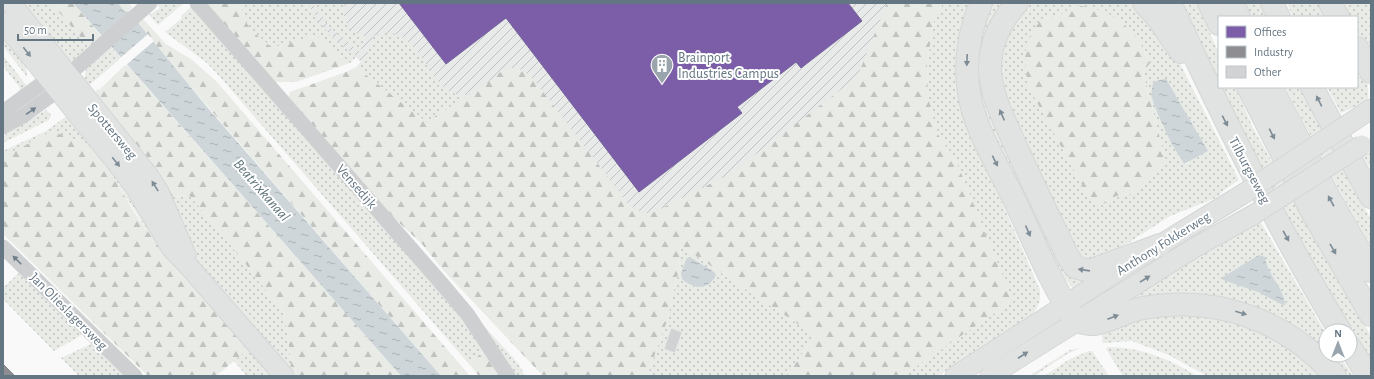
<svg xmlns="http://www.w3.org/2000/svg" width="1374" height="379" font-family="'Alegreya Sans',sans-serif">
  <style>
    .industrial { fill: url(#industrial-furrows) }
    .grass { fill: url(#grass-dots); fill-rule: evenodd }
    .forest { fill: url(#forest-firs) }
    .water { fill: url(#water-ripples) }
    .pier { fill: #f9f9f9 }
    .offices { fill: #7b5ea7; stroke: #74659c }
    .industry { fill: #8d8d92; stroke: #81868e }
    .building { fill: #d0d2d3; stroke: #e8e8e8 }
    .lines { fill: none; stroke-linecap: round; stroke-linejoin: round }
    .major-casing { stroke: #d5d6d7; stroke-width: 21 }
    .highway-casing { stroke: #d5d6d6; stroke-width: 24 }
    .minor { stroke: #cecfd0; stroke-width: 15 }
    .major { stroke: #e1e2e2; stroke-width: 19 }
    .highway { stroke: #e1e2e2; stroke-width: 22 }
    .major-bridge-casing { stroke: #d5d6d7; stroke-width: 21; stroke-linecap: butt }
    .major-bridge { stroke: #e1e2e2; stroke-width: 19 }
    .oneway { fill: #7e8c96 }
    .oneway2 { fill: #707f8b }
    .labels { text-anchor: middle; stroke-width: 4; stroke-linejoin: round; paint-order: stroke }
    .poi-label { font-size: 14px; fill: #657683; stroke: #fff; text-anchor: start }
    .street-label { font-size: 14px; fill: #657683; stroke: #fff }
    .water-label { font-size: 15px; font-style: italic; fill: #60757c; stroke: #fff }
  </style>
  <defs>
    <pattern id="industrial-furrows" width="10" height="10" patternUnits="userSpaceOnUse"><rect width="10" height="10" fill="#e8e9e9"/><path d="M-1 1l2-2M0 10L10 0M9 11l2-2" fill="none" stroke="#c0c1c2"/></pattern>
    <pattern id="grass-dots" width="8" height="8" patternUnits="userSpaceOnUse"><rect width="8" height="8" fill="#e8ebe6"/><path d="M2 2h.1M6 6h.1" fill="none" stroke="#c0c3c0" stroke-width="1.8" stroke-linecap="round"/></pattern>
    <pattern id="forest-firs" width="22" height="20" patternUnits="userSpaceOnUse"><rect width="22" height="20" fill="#e8ebe6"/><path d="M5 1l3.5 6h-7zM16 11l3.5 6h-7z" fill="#c0c3c0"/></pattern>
    <pattern id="water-ripples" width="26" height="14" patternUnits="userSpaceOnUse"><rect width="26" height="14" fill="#ced6d9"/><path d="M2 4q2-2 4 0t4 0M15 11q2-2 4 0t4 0" fill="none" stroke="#abb2b5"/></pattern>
  </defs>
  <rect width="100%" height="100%" fill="#f9f9f9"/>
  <polygon class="industrial" points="287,3 889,3 858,81 733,176 637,223 431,117"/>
  <g class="grass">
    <polygon points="18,3 51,3 89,47 74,61 69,61"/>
    <polygon points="157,3 184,3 158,25 149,15 160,8"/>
    <path d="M245 3H308C320 27 335 42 357 56L350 63 316 36C300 40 287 46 271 47 257 35 244 27 242 8Z"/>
    <path d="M312 3H345C341 19 349 33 365 36L360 52 330 28Z"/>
    <path d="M943 3H979L965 32 984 161 1040 290C1041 306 1036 311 1025 322L938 376H902L1008 304 1011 297 959 168 936 131 928 96 927 66 933 24Z"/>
    <polygon points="987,3 1013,3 985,71 1091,279 1075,291 1064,278 1002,152 986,117 977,92 975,36"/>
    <path d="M1023 3H1137L1166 36 1239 180 1221 192V194L1216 198 1170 216 1105 258 1095 261 1079 257 999 95 1002 32ZM1074 6 1126 25 1145 51 1150 63 1143 72 1166 162 1141 187 1131 194 1116 196 1098 207 1092 202 1039 105 1043 18 1059 16ZM1151 95 1189 163 1184 164 1171 143Z"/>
    <polygon points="1180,3 1196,3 1219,53 1219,85"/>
    <polygon points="1246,3 1262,3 1269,17 1252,17"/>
    <polygon points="1287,3 1321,3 1330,17 1293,17"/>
    <polygon points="1335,3 1371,3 1371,62 1357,39 1357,17 1344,17"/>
    <polygon points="193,5 369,206 486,349 469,364 220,77 207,63 165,32 182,18 181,16"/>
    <path d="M382 33C426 28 429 105 471 94L426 122 356 67 367 55 373 36Z"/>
    <polygon points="3,37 26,66 27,77 3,46"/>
    <path d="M109 45 121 58 86 88C80 66 95 59 109 45Z"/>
    <polygon points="3,55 26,85 23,91 18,93 20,88 3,66"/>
    <path d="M1357 61C1365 74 1370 85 1368 101L1341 113 1327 87H1357Z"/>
    <polygon points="1220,87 1235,87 1253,128 1371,336 1371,365 1287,221"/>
    <polygon points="1285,87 1301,87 1352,187 1371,219 1371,246 1341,193"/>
    <polygon points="46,110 51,115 49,120 3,143 3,136"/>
    <polygon points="68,115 74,119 204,294 178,273 158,247 112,175 52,131 3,157 3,151 46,131"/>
    <polygon points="1371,149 1371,169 1362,154"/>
    <polygon points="190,196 222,234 284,313 291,361 290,372 198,264 190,250 167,197"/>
    <polygon points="1260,221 1326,334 1326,354 1294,328 1121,305 1167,273"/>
    <polygon points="681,246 813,334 814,338 786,376 647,376 667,321 674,290 679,270"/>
    <polygon points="21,271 85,333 54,351 3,299 3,288"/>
    <polygon points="1190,311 1258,326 1327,376 1207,376 1169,355 1132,341 1103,343 1102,336 1104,331 1115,323"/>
    <polygon points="483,325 518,363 525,376 512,376"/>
    <polygon points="93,343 126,376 79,376 61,358"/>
    <polygon points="251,347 276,376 247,376 233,360"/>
    <path d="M1108 347C1141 347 1169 359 1197 376H1123L1106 349Z"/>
    <polygon points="1080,348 1067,354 1034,376 1029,376 1070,350"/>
    <polygon points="1089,351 1092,351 1109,376 1044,376 1070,359"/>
    <polygon points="1327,355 1339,355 1353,376 1346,376"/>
  </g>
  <g class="forest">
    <polygon points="51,3 73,3 102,37 89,47"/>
    <polygon points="118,3 129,3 132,7 129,12 125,12"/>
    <path d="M202 3H245L242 8C244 27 257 35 271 47 289 46 298 38 316 36L350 63 296 82H271Z"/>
    <polygon points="887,3 943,3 933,24 927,66 928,96 936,131 959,168 1011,297 1008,304 902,376 786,376 814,338 813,334 681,246 679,270 674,290 667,321 647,376 543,376 443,270 422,244 367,193 287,101 290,92 346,72 356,67 426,122 479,89 502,71 509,68 518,68 531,76 630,206 643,213 652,213 730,174 852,81 858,75"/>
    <path d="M1074 5C1113 9 1135 26 1150 63L1143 72 1166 162 1141 187 1131 194 1116 196 1098 207 1092 203 1029 88C1023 59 1022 41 1043 18L1059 16Z"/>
    <polygon points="143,19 166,44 191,59 217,82 470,376 441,376 139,27 137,23"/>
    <polygon points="126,64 401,376 293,376 290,372 291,361 284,313 222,234 190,196 167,197 91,95 98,89 99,90"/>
    <polygon points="52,131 84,143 112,175 136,215 178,273 204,294 251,347 216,376 148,376 3,234 3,157"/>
    <polygon points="486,349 502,376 479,376 469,364"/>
  </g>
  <g class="water">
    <polygon points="73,3 118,3 125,12 129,12 207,107 441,376 401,376"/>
    <polygon points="1166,79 1208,151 1184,164 1171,143 1157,112 1151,95 1153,83 1159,80"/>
    <path d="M1259 255 1265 257C1267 275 1284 287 1285 305H1283L1258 292 1223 280V277Z"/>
    <path d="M690 257 714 272 716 275C709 291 693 289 682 279L681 273 687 258Z"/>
  </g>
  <polygon class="pier" points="148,34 154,41 125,66 119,59"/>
  <polygon class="offices" points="399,3 848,3 862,21 801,68 796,62 791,66 737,107 742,113 639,192 506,18 446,64"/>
  <polygon class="industry" points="3,364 15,376 3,376"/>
  <polygon class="building" points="671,328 682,332 675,353 664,349"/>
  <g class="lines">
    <g class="major-casing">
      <g id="major">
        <polyline points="11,3 149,176 159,192 186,255"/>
        <polyline points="3,22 123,171 135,187 171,248 193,271 284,376"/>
        <polyline points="1350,123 1371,109"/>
        <polyline points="955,376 1132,262 1243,194"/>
        <polyline points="990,376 1194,248 1253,215"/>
      </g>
    </g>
    <g class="highway-casing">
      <g id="highway">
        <path d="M981 3C969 32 964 61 969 92 974 128 996 162 1012 195 1033 238 1049 282 1076 321 1081 322 1089 325 1094 324 1108 322 1127 311 1143 308 1216 295 1287 320 1335 376"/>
        <path d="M1017 3C1000 22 989 46 990 72 992 96 1003 117 1012 138 1030 178 1049 217 1068 257L1075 267 1089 271 1160 245"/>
        <polyline points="1144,3 1156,16 1181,52"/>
        <path d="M1170 3C1221 115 1276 225 1340 331"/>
        <polyline points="1209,3 1219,24"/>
        <polyline points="1233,3 1239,17"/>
        <polyline points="1272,3 1279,17"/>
        <polyline points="1330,3 1338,17"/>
        <polyline points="1357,48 1371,72"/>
        <polyline points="1248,87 1310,208 1371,315"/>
        <polyline points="1271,87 1330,199 1371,271"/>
        <polyline points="1312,87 1371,197"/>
        <polyline points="1350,347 1368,376"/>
      </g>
    </g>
    <g class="minor">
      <polyline points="197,3 442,284 468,315 508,376"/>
      <polyline points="3,112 48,79 59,77"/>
      <polyline points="3,127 23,116 57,91 68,75 150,3"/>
      <polyline points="3,247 135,376"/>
    </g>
    <use href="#major" class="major"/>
    <use href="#highway" class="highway"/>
    <g class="major-bridge-casing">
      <g id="major-bridge">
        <polyline points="1243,194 1350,123"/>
        <polyline points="1253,215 1362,145"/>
      </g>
    </g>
    <use href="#major-bridge" class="major-bridge"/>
  </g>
  <defs><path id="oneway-solid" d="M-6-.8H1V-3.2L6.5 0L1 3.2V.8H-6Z"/></defs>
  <g class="oneway">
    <use href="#oneway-solid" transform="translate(27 52) rotate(52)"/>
    <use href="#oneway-solid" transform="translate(967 60) rotate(92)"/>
    <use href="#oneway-solid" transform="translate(1319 101) rotate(-117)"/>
    <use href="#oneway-solid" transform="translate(1002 115) rotate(-114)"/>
    <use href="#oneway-solid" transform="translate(1225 121) rotate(63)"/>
    <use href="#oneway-solid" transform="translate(1272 134) rotate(63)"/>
    <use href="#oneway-solid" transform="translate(995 161) rotate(64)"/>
    <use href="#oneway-solid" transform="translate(116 162) rotate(51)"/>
    <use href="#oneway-solid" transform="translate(155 186) rotate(-122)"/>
    <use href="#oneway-solid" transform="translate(1331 201) rotate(-119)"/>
    <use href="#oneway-solid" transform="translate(1028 231) rotate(66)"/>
    <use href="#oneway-solid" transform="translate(1286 236) rotate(61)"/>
    <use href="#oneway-solid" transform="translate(1333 249) rotate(60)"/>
    <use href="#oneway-solid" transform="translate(1084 270) rotate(-172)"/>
    <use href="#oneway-solid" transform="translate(1145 279) rotate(-32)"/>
    <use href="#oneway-solid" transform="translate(1241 313) rotate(16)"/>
    <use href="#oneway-solid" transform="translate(1113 317) rotate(-21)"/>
    <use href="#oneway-solid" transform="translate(1023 355) rotate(-33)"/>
  </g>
  <g class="oneway2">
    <use href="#oneway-solid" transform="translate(31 111) rotate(-35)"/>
    <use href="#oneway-solid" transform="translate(17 260) rotate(-135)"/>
  </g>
  <defs>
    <g id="building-pin" transform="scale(1.15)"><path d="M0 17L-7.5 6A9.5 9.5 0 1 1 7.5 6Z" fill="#99a4ac" stroke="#fff"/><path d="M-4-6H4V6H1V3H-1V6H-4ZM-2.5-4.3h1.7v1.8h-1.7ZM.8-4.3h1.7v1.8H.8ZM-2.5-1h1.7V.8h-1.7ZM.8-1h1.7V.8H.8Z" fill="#fff"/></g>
  </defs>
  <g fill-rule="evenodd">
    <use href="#building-pin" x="662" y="65"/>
  </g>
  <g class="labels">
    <g class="poi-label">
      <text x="678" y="62">Brainport<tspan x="678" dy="16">Industries Campus</tspan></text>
    </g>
    <g class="street-label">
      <text transform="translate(113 131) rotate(50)" y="5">Spottersweg</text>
      <text transform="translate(1250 170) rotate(62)" y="5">Tilburgseweg</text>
      <text transform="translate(357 186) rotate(49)" y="5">Vensedijk</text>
      <text transform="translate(1163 243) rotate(-32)" y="5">Anthony Fokkerweg</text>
      <text transform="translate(69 311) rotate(45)" y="5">Jan Olieslagersweg</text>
    </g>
    <g class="water-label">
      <text transform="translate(262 190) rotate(49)" y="5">Beatrixkanaal</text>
    </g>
  </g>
  <rect width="1374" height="379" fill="none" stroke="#657683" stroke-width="8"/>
  <rect x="1218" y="16" width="140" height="72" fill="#ffffff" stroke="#c1c8cd"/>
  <rect x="1226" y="26" width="20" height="12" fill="#7b5ea7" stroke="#c1c8cd"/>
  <text x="1254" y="36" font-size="12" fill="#657683">Offices</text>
  <rect x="1226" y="46" width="20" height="12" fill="#8d8d92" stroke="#c1c8cd"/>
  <text x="1254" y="56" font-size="12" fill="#657683">Industry</text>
  <rect x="1226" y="66" width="20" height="12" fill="#d0d2d3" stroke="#c1c8cd"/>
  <text x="1254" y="76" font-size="12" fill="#657683">Other</text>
  <g transform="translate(1338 343)"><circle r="19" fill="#ffffff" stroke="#c1c8cd"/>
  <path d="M0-3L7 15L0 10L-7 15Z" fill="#99a4ac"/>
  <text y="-6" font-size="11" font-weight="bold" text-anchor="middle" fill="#657683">N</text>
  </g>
  <path d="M18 34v6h75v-6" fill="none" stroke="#657683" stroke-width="2"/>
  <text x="24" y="34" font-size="12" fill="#657683" stroke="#ffffff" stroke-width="3" paint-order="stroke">50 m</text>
</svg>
